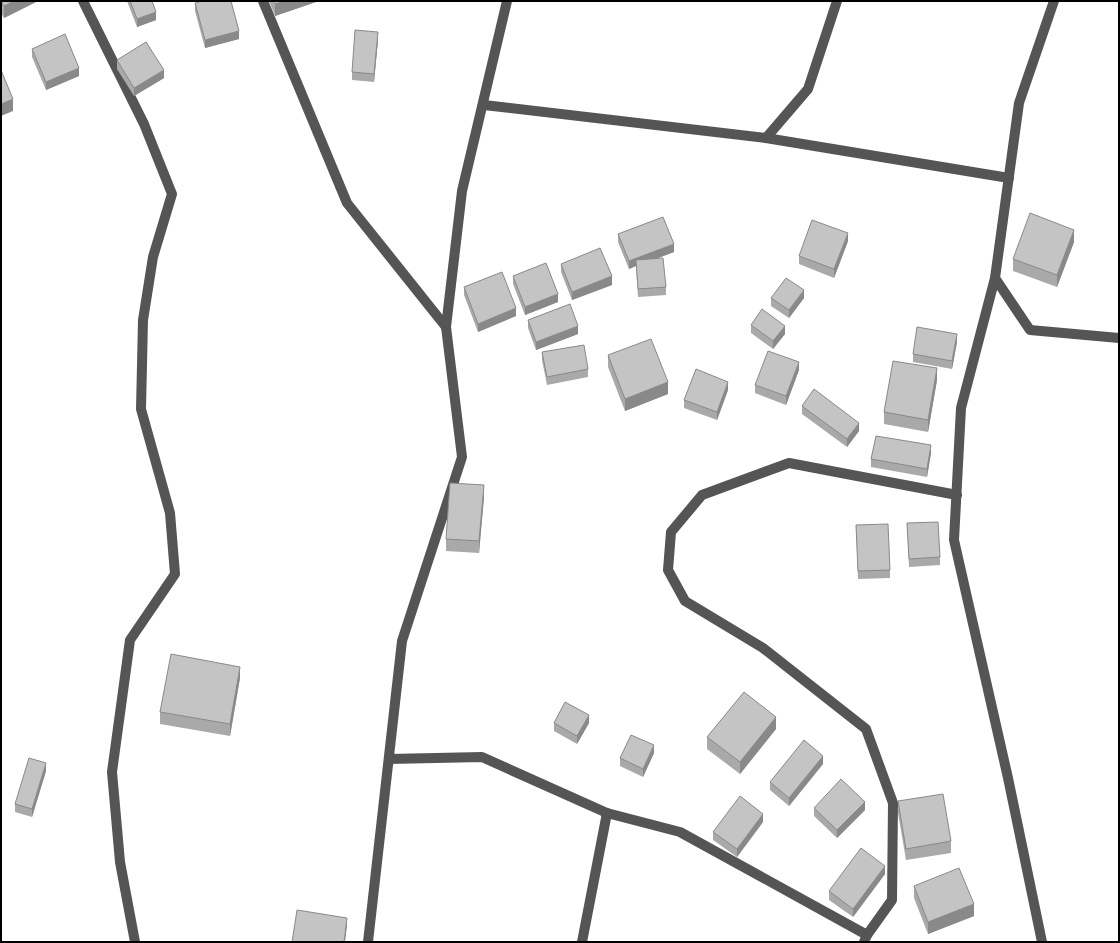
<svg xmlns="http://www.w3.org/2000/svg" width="1120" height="943" font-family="'Fira Sans',sans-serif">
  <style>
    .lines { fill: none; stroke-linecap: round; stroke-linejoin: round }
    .minor { stroke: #555; stroke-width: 10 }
    .wall { fill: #a9a9a9 }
    .shaded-wall { fill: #898989 }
    .building { fill: #c4c4c4; stroke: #898989 }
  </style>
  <rect width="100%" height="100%" fill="#fff"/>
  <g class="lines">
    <g class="minor">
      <polyline points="83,1 144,124 172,194 153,257 143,320 141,409 170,513 175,574 130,640 112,772 120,862 135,942"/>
      <polyline points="263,1 347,203 446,327"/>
      <polyline points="1054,1 1019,103 995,278 1030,330 1119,338"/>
      <polyline points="484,105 766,138 1009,178"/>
      <polyline points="766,138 808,89 837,1"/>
      <polyline points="995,278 961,408 954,540 1008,778 1042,942"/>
      <polyline points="389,759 482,757 607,813 680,832 867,935"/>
      <polyline points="368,942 402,641 462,457 446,327 462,191 507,1"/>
      <polyline points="582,942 607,813"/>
      <polyline points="864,942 867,935 892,900 893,803 866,729 763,648 685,601 668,570 671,532 702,495 789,463 957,495"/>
    </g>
  </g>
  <g class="wall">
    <polygon points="1,1 38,1 4,18 1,13"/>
    <polygon points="127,1 152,1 156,20 137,27"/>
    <polygon points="269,1 319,1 275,16"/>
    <polygon points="195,3 239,39 205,48 195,11"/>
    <polygon points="378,40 374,82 352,80 352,72"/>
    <polygon points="32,49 79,76 46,90 32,57"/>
    <polygon points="117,60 164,78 134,96 117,69"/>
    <polygon points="618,234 674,252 656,259 666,287 666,295 638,297 636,266 629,269 618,242"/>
    <polygon points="848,241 834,278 799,264 799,256"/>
    <polygon points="1074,242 1057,287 1013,271 1013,259"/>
    <polygon points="561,264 612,285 572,300 561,272"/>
    <polygon points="513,276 558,302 525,315 513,284"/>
    <polygon points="464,287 516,316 478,332 464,295"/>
    <polygon points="771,298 804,298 789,318 771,306"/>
    <polygon points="528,320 578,334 536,350 528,328"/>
    <polygon points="751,325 785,334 773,349 751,333"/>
    <polygon points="957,342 952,369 913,362 913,354"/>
    <polygon points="542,352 588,369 588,377 547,385 542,360"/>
    <polygon points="608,355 668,394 625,411 608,367"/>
    <polygon points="799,370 786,405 755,393 755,385"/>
    <polygon points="937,380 928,432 884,424 884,412"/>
    <polygon points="728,390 717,420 684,408 684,400"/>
    <polygon points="802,406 859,431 847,447 802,414"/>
    <polygon points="931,453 927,477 871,467 871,459"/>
    <polygon points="484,497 479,553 446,551 446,539"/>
    <polygon points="907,523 940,557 940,565 909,567"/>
    <polygon points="856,525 890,570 890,578 858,579"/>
    <polygon points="240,678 230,736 160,724 160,712"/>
    <polygon points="554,723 589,723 577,744 554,731"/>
    <polygon points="776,729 740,774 707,749 707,737"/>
    <polygon points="654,753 643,777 620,766 620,758"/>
    <polygon points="823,764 789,806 770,790 770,782"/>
    <polygon points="46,771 32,817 15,812 15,804"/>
    <polygon points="898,801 951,841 951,853 906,860 898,813"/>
    <polygon points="814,808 865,810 837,838 814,816"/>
    <polygon points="763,822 737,857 713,840 713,832"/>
    <polygon points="885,874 853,917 829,900 829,891"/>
    <polygon points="914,886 974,916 928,934 914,898"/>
  </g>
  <g class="shaded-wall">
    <polygon points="14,1 38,1 4,18 4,6"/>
    <polygon points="285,1 319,1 275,16 275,4"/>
    <polygon points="156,12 156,20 137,27 137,19"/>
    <polygon points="239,31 239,39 205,48 205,40"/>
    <polygon points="378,32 378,40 374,82 374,74"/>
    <polygon points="79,68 79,76 46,90 46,82"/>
    <polygon points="164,70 164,78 134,96 134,88"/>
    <polygon points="13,99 13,111 1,116 1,104"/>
    <polygon points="1074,230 1074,242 1057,287 1057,275"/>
    <polygon points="848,233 848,241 834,278 834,269"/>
    <polygon points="674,244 674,252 636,266 636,260 636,266 629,269 629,261"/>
    <polygon points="612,276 612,285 572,300 572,292"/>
    <polygon points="804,290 804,298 789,318 789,310"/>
    <polygon points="558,294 558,302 525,315 525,307"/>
    <polygon points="516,308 516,316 478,332 478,324"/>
    <polygon points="578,326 578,334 536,350 536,342"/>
    <polygon points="785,326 785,334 773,349 773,341"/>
    <polygon points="957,334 957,342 952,369 952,361"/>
    <polygon points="799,362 799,370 786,405 786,396"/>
    <polygon points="937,368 937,380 928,432 928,420"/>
    <polygon points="668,382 668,394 625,411 625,399"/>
    <polygon points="728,382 728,390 717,420 717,412"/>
    <polygon points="859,423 859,431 847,447 847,439"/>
    <polygon points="931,445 931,453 927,477 927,469"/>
    <polygon points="484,485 484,497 479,553 479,541"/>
    <polygon points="240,667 240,678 230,736 230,724"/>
    <polygon points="2,699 2,707 1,708 1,700"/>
    <polygon points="589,715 589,723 577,744 577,736"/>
    <polygon points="776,717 776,729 740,774 740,762"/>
    <polygon points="654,745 654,753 643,777 643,769"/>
    <polygon points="823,756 823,764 789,806 789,798"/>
    <polygon points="46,763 46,771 32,817 32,809"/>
    <polygon points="865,802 865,810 837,838 837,830"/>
    <polygon points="763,814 763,822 737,857 737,849"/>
    <polygon points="885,866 885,874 853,917 853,909"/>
    <polygon points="974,904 974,916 928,934 928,922"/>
    <polygon points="347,918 347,926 345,942 344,942"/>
  </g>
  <g class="building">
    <polygon points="1,1 14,1 4,6"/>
    <polygon points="130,1 152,1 156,12 137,19"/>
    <polygon points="202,1 231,1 239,31 205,40 195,3"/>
    <polygon points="273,1 285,1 275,4"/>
    <polygon points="355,30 378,32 374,74 352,72"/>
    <polygon points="65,34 79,68 46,82 32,49"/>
    <polygon points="146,42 164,70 134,88 117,60"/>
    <polygon points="1,70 13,99 1,104"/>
    <polygon points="1030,213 1074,230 1057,275 1013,259"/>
    <polygon points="663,217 674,244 629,261 618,234"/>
    <polygon points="812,220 848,233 834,269 799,256"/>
    <polygon points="600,248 612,276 572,292 561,264"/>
    <polygon points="663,258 666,287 638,289 636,260"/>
    <polygon points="546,263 558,294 525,307 513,276"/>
    <polygon points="502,272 516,308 478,324 464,287"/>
    <polygon points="786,278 804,290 789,310 771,298"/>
    <polygon points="570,304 578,326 536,342 528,320"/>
    <polygon points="762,309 785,326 773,341 751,325"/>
    <polygon points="917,327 957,334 952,361 913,354"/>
    <polygon points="651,339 668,382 625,399 608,355"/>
    <polygon points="584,345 588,369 547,377 542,352"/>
    <polygon points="768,351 799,362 786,396 755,385"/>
    <polygon points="893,361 937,368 928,420 884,412"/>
    <polygon points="696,369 728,382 717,412 684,400"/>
    <polygon points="814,389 859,423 847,439 802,406"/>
    <polygon points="876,436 931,445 927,469 871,459"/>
    <polygon points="450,483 484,485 479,541 446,539"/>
    <polygon points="938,522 940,557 909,559 907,523"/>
    <polygon points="888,524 890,570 858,571 856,525"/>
    <polygon points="171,654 240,667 230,724 160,712"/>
    <polygon points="744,692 776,717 740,762 707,737"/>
    <polygon points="565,702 589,715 577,736 554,723"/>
    <polygon points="631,735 654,745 643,769 620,758"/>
    <polygon points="804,740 823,756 789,798 770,782"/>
    <polygon points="29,758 46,763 32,809 15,804"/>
    <polygon points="841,779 865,802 837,830 814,808"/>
    <polygon points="943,794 951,841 906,849 898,801"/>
    <polygon points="740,796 763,814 737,849 713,832"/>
    <polygon points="861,848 885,866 853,909 829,891"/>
    <polygon points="959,868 974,904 928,922 914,886"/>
    <polygon points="297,910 347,918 344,942 292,942"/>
  </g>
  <rect width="1120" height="943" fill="none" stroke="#000000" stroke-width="4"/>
</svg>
